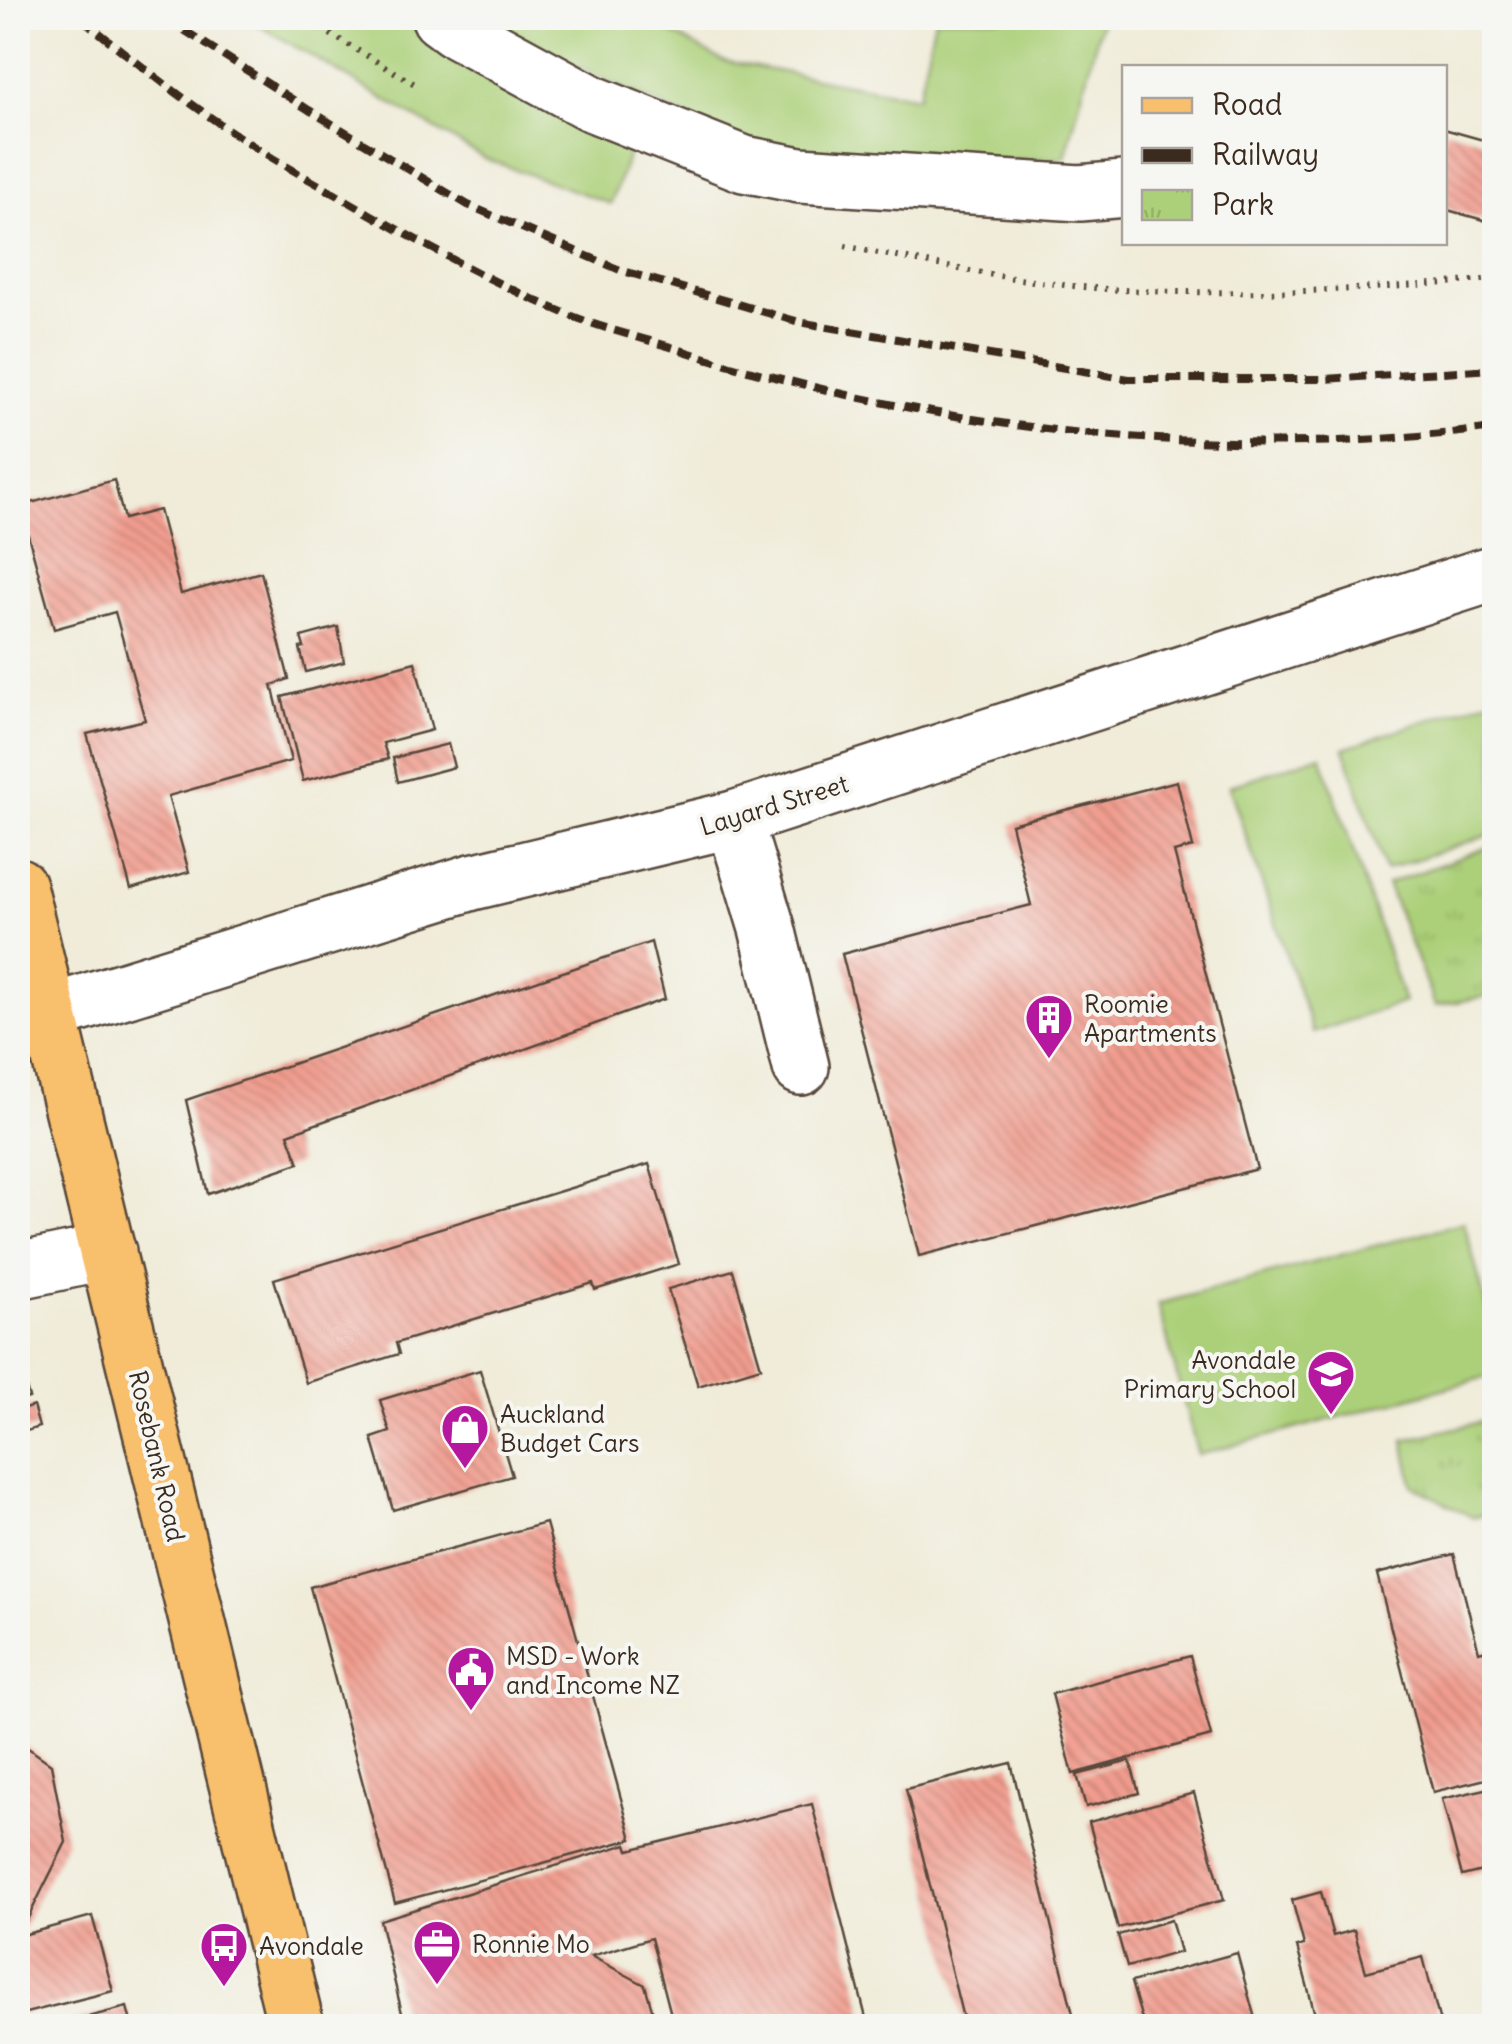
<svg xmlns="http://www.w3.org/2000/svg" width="1512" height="2044" font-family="Delius,sans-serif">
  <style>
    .grass { fill: #acd079; stroke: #747d4c; stroke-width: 2.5 }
    .park { fill: url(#park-tufts); stroke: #747d4c; stroke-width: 2.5 }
    .building { fill: url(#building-back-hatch) }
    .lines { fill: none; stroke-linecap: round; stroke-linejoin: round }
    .minor-casing { stroke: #56473a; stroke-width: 60 }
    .major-casing { stroke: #56473a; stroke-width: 60 }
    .path { stroke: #56473a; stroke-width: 6; stroke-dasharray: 2.5 8; stroke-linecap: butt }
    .minor { stroke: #fff; stroke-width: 55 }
    .major { stroke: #f8bf6c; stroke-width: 55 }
    .rail { stroke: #3b2a1e; stroke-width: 8; stroke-dasharray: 15 8; stroke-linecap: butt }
    .labels { text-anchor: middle; stroke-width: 8; stroke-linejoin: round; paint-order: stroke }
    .street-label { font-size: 25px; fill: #3b2a1e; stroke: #f6f6f2 }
    .poi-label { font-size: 25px; fill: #3b2a1e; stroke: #f6f6f2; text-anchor: start }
  </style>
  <defs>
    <pattern id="park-tufts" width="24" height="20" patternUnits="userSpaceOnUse" patternTransform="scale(2.5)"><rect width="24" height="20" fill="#acd079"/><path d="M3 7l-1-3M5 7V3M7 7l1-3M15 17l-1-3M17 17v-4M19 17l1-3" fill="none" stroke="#95b368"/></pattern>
    <pattern id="building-back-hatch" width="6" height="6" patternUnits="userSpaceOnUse" patternTransform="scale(2.5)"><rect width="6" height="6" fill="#f19d8f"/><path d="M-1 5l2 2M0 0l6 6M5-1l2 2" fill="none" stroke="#c48074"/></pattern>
  </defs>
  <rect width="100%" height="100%" fill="#f6f6f2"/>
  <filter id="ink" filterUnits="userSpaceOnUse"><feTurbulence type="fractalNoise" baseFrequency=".01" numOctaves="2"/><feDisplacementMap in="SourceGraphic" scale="20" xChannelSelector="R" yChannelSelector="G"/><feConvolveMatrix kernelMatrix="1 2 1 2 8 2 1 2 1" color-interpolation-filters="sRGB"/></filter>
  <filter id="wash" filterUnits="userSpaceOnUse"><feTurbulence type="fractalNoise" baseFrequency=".0048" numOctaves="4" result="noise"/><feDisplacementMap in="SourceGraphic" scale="40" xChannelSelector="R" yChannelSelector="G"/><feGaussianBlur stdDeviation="2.25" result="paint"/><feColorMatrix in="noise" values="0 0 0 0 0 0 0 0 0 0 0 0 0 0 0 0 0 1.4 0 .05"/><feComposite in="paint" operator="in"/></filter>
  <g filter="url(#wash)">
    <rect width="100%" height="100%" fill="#f0ecd9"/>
    <g class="grass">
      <polygon points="247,18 401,18 430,42 629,152 611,204 484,158"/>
      <polygon points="472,18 644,18 723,61 918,97 935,18 1102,18 1065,158 990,162 759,151"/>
      <polygon points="1494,698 1494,833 1385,870 1344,748"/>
      <polygon points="1321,755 1404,1002 1313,1033 1229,786"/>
      <polygon points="1464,1222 1494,1335 1494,1375 1198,1455 1158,1304"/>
    </g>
    <g class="park">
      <polygon points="1494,845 1494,995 1435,1006 1387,884"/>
      <polygon points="1494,1419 1494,1512 1472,1517 1413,1486 1404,1440"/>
    </g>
    <g id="blocks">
      <g class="building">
        <polygon points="1444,129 1494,143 1494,223 1444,209"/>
        <polygon points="114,480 124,519 159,510 181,594 261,572 289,679 272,685 291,761 168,796 189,872 131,889 87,734 145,720 115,612 54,629 20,506"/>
        <polygon points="338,627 344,662 306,672 300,648 304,647 301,637"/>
        <polygon points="415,662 432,730 383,743 388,759 303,781 282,697"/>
        <polygon points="448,744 454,767 398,782 393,758"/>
        <polygon points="1177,781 1193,847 1174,852 1257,1169 919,1256 842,954 1031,905 1011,824"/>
        <polygon points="651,942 665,999 288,1134 299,1163 208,1194 186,1100"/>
        <polygon points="649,1164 679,1264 595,1290 593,1283 396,1343 399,1354 306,1383 274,1279"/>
        <polygon points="733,1270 761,1367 698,1386 668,1289"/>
        <polygon points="18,1359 29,1398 18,1401"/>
        <polygon points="480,1370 512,1476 393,1510 372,1438 390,1432 380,1400"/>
        <polygon points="33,1406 39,1427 20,1433 18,1411"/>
        <polygon points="546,1523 632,1839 395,1903 310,1587"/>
        <polygon points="1454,1554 1479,1652 1494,1648 1494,1675 1486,1677 1494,1713 1494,1777 1433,1792 1377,1574"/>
        <polygon points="1190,1656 1211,1736 1073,1774 1052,1694"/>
        <polygon points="18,1741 51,1764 66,1842 19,1936 92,1916 113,1991 18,2015"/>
        <polygon points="1130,1761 1139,1793 1086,1807 1077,1775"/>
        <polygon points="1011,1763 1076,2026 965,2026 906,1789"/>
        <polygon points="1494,1787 1494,1868 1462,1876 1442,1799"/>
        <polygon points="1194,1793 1224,1900 1118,1928 1089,1822"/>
        <polygon points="812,1804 868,2026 674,2026 651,1938 591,1956 645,1985 657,2026 405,2026 380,1920 627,1844 629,1850"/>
        <polygon points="1321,1892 1333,1936 1354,1930 1366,1972 1423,1957 1441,2026 1318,2026 1297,1947 1304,1945 1292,1900"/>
        <polygon points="1171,1920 1180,1952 1127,1967 1118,1935"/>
        <polygon points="1237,1953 1257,2026 1144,2026 1131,1982"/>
        <polygon points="127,2007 132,2026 56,2026 56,2025"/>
      </g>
    </g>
  </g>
  <g filter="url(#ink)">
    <use href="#blocks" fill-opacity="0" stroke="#56473a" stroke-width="2.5"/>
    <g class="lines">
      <g class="minor-casing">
        <g id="minor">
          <polyline points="440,18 455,29 591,103 744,164 800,175 1080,193 1124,189"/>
          <polyline points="734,819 767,928 801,1067"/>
          <polyline points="47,1014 472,882 734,819 1494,573"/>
          <polyline points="18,1271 108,1252"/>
        </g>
      </g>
      <g class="major-casing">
        <polyline id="major" points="18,886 296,2026"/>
      </g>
      <g class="path">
        <polyline points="303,18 418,86"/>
        <path d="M845 246C935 265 1031 285 1123 290 1247 296 1371 290 1494 279"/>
      </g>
      <use href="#minor" class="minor"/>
      <use href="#major" class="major"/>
      <g class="rail">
        <path d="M81 18C138 64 196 110 258 149 294 172 333 192 370 214 434 250 499 286 567 314 606 330 650 340 690 353 949 433 1226 463 1494 428"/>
        <polyline points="165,18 309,110 468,205 620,270 799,322 1129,379 1324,379 1494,369"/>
      </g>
    </g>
  </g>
  <defs>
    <g id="building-pin" transform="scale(2.5)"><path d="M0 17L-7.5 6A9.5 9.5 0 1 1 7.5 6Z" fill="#b5179e" stroke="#f6f6f2"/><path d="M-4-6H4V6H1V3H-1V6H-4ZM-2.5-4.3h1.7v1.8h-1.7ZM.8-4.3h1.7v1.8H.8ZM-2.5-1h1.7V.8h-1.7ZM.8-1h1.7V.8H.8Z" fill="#fff"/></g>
    <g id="school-pin" transform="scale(2.5)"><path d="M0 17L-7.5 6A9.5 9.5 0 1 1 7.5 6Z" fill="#b5179e" stroke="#f6f6f2"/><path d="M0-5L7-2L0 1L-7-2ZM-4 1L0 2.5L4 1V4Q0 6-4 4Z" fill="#fff"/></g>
    <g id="shop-pin" transform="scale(2.5)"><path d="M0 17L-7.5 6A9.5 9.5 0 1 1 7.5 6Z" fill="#b5179e" stroke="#f6f6f2"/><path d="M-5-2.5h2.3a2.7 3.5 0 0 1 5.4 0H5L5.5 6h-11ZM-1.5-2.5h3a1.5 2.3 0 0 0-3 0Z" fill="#fff"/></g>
    <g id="civic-pin" transform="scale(2.5)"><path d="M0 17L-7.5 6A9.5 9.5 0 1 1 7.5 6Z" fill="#b5179e" stroke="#f6f6f2"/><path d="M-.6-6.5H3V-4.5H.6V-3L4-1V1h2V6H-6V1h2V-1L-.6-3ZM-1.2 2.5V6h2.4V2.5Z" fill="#fff"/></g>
    <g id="office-pin" transform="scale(2.5)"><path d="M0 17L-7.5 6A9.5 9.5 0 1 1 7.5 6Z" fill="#b5179e" stroke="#f6f6f2"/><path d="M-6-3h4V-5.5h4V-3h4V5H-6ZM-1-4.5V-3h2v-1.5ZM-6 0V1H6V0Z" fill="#fff"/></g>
    <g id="bus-pin" transform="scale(2.5)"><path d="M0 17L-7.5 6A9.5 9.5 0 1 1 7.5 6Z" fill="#b5179e" stroke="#f6f6f2"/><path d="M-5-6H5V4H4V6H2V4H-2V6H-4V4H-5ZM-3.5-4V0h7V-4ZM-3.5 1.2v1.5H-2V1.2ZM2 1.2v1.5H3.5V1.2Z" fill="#fff"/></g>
  </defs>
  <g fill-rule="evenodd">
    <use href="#building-pin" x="1049" y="1018"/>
    <use href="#school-pin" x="1331" y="1374"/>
    <use href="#shop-pin" x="465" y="1428"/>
    <use href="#civic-pin" x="471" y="1670"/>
    <use href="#office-pin" x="437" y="1944"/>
    <use href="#bus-pin" x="224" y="1946"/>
  </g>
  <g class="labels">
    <g class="street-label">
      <text transform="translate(774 805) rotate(-17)" y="9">Layard Street</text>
      <text transform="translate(157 1456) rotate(77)" y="9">Rosebank Road</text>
    </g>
    <g class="poi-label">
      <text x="1084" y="1013">Roomie<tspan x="1084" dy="29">Apartments</tspan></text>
      <text x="1296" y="1369" text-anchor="end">Avondale<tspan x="1296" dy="29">Primary School</tspan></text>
      <text x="500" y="1423">Auckland<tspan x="500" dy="29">Budget Cars</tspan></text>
      <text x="506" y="1665">MSD - Work<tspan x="506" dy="29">and Income NZ</tspan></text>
      <text x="472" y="1953">Ronnie Mo</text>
      <text x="259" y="1955">Avondale</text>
    </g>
  </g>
  <rect width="1512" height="2044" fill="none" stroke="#f6f6f2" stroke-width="60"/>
  <rect x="1122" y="65" width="325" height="180" fill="#f6f6f2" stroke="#aba49d" stroke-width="2.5"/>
  <rect x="1142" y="98" width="50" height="15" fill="#f8bf6c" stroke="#aba49d" stroke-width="2.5"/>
  <text x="1212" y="115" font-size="30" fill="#3b2a1e">Road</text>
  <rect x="1142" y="148" width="50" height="15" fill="#3b2a1e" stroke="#aba49d" stroke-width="2.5"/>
  <text x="1212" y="165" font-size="30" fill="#3b2a1e">Railway</text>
  <rect x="1142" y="190" width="50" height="30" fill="url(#park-tufts)" stroke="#aba49d" stroke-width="2.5"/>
  <text x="1212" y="215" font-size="30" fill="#3b2a1e">Park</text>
</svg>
